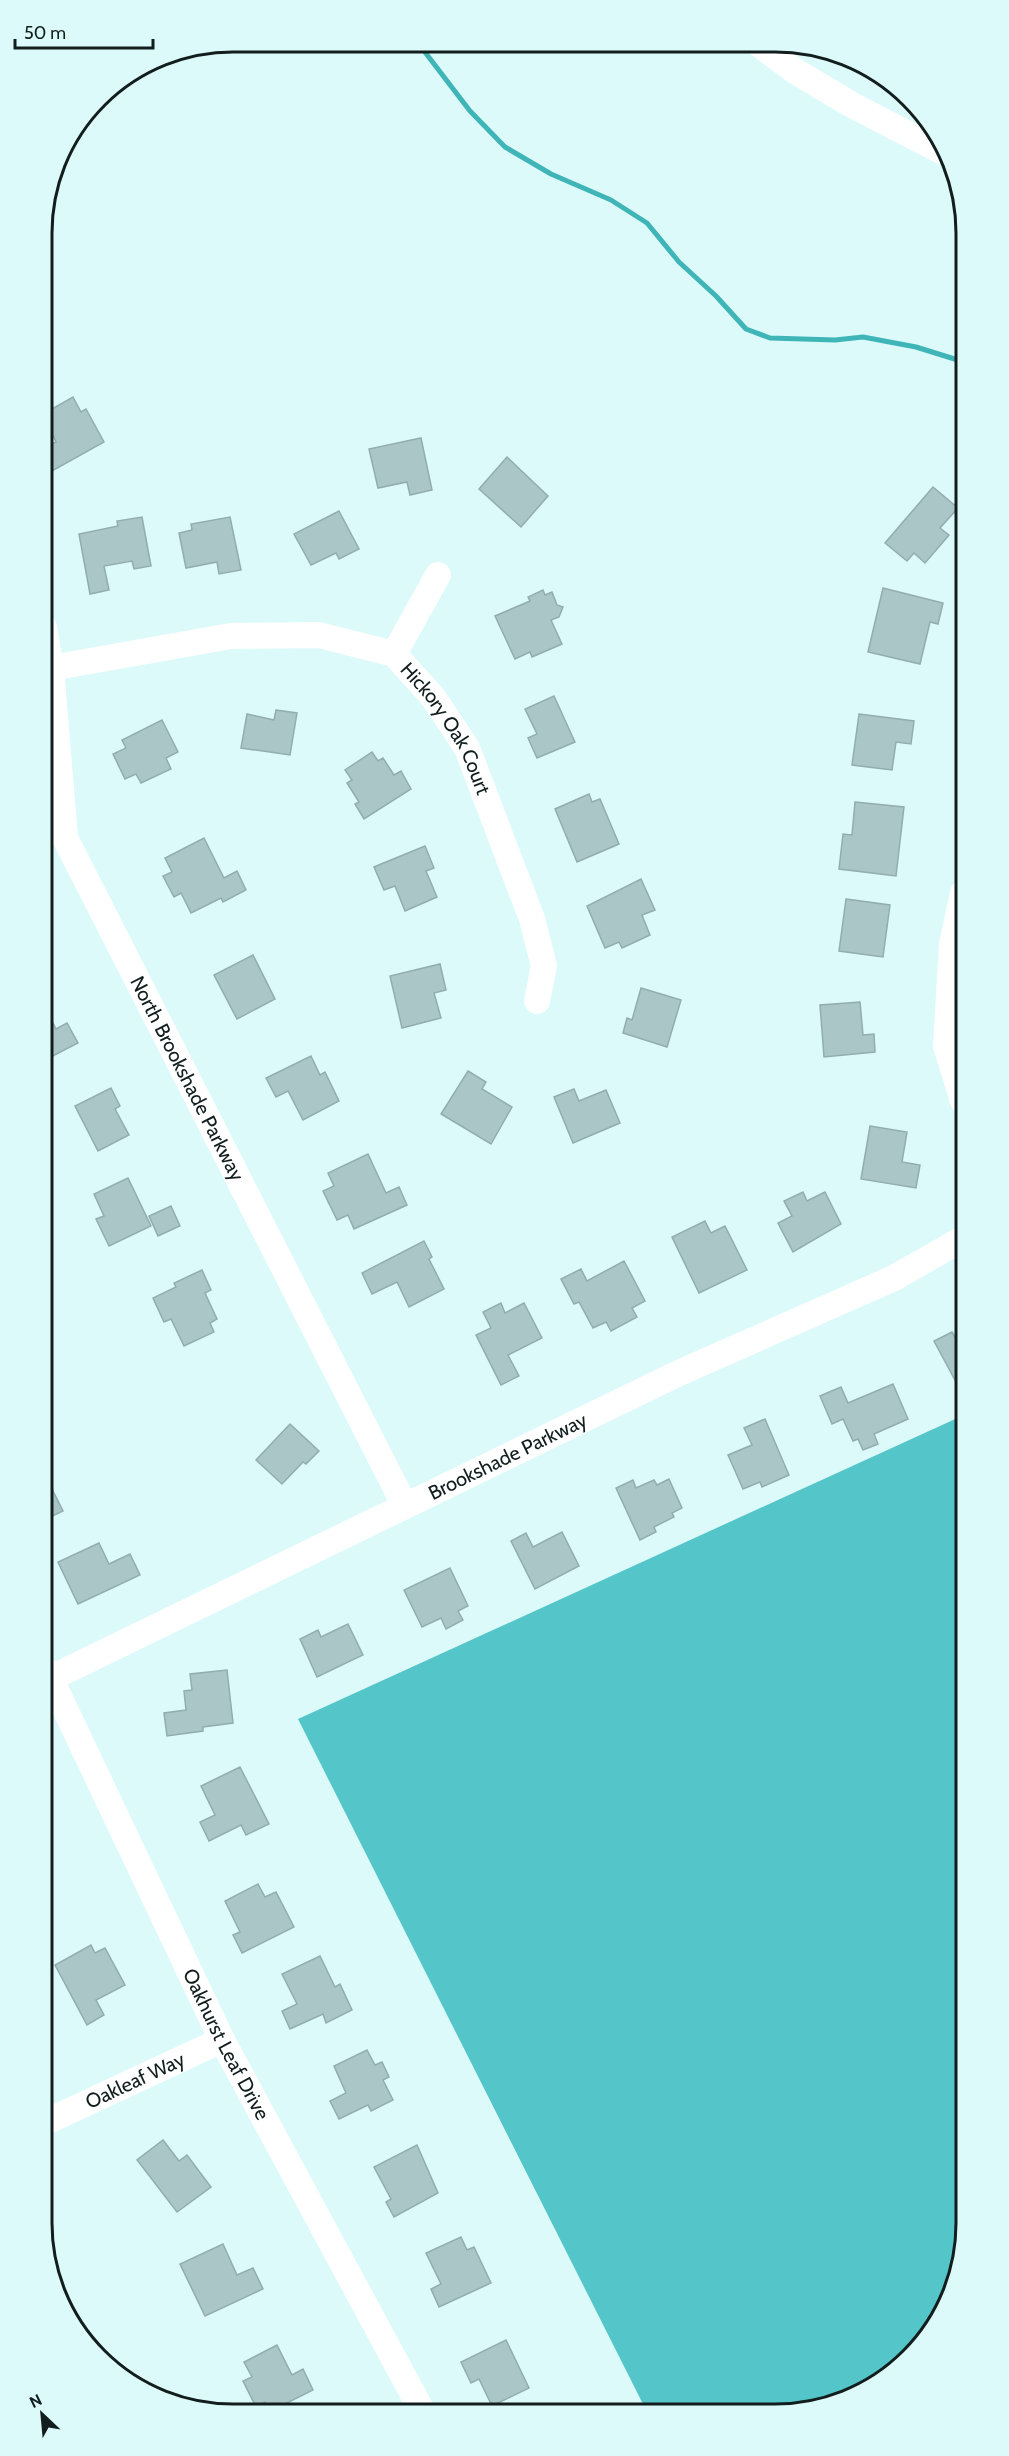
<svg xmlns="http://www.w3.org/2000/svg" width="1009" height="2456" font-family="Cabin,sans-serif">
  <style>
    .forest { fill: #54c6c9 }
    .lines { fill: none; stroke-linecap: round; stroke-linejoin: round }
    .stream { stroke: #3fb5b8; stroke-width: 5 }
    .building { fill: #aac6c7; stroke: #92adad; stroke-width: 1.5 }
    .minor { stroke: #fff; stroke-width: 26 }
    .labels { text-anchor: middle; stroke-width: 4.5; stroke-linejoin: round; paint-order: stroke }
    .street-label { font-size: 20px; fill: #121d1d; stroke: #ddfafa }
    .rim { fill: none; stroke: #121d1d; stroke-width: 3 }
  </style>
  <rect width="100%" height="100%" fill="#ddfafa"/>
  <polygon class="forest" points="964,1415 967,2235 957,2285 927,2339 882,2382 825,2408 645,2408 298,1719"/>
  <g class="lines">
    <polyline class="stream" points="418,43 470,111 505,147 551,174 611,200 647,223 679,262 716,296 746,329 770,338 835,340 863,337 916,347 961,361"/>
  </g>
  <g class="building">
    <polygon points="73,397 81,412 86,409 104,442 52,471 43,455 43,449 56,442 43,414"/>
    <polygon points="421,438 432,490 410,495 407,482 378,488 369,449"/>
    <polygon points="507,457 548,496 521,527 479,489"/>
    <polygon points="933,487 958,508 940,528 949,535 925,563 914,553 907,561 885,543"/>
    <polygon points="339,511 359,549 339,559 336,553 311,565 294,534"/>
    <polygon points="142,517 151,566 134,569 132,561 104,566 109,590 90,594 79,534 118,526 117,521"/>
    <polygon points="230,517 241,570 219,574 217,562 186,568 179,533 192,530 191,524"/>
    <polygon points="883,588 943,603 938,624 930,622 920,664 868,652"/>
    <polygon points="543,590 545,595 552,592 557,605 563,607 559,617 551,620 562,644 532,657 530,652 515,659 495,616 530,601 528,597"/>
    <polygon points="554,696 575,742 537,758 528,738 537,734 525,709"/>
    <polygon points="276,710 297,713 290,755 241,748 247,714 274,720"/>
    <polygon points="859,714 914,721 911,744 896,742 892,770 852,765"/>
    <polygon points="162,720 178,752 166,758 171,769 141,783 136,774 125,779 113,754 126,748 122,740"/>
    <polygon points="372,752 378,761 383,758 394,775 401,771 411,789 364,819 355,804 359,802 347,783 352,780 345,770"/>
    <polygon points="589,794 592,802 600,799 619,844 577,862 555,809"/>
    <polygon points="855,802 904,807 896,876 839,869 843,834 852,835"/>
    <polygon points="204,838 224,878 237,871 246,890 223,902 221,898 191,913 181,893 174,897 163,876 172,872 165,858"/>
    <polygon points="425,846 434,868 426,871 437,897 405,911 395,886 384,890 374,867"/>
    <polygon points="641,879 655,910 642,915 650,935 622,948 619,942 605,948 587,906"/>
    <polygon points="846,899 890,905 883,957 839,951"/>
    <polygon points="253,955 275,999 237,1019 214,975"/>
    <polygon points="440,964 446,990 434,993 441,1018 402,1028 390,976"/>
    <polygon points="641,988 681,1000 667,1047 623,1033 627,1018 632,1020"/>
    <polygon points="860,1002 863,1035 874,1034 875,1052 824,1057 820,1005"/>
    <polygon points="45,1007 56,1029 67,1023 78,1043 45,1060"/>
    <polygon points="311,1056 320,1075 325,1072 339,1101 303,1120 288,1091 276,1097 266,1078"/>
    <polygon points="468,1071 486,1082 482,1089 512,1107 491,1144 441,1114"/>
    <polygon points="111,1088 120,1106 115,1109 129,1135 98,1151 75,1106"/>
    <polygon points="574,1089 579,1101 606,1090 620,1123 573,1143 554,1097"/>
    <polygon points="870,1126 907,1132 902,1162 920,1165 916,1188 861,1179"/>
    <polygon points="368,1154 386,1193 399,1187 407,1205 354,1229 348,1215 337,1220 323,1191 334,1186 328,1173"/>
    <polygon points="128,1178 151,1226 109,1246 96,1219 104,1216 94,1194"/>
    <polygon points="803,1192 807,1201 825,1192 841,1224 793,1252 778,1223 792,1216 784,1201"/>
    <polygon points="171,1206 180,1226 158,1236 149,1216"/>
    <polygon points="705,1221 711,1233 725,1226 747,1270 699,1293 672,1237"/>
    <polygon points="424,1241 432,1257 429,1259 444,1289 409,1307 397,1282 372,1294 362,1273"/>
    <polygon points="624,1261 645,1301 632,1308 637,1317 611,1331 606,1322 593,1328 579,1302 574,1304 561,1279 581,1269 587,1281"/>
    <polygon points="202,1270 211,1290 205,1293 217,1319 210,1323 214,1332 184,1346 171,1319 164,1322 153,1298 176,1287 174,1283"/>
    <polygon points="501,1303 505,1313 524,1303 542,1338 508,1355 519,1376 501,1385 476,1335 491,1328 483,1312"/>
    <polygon points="952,1332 955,1337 964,1332 964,1397 934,1341"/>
    <polygon points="893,1384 908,1419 874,1434 878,1444 863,1450 858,1439 853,1441 843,1419 832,1424 820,1396 841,1387 848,1403"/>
    <polygon points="765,1419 789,1475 762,1487 760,1482 743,1489 728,1455 752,1445 744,1428"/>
    <polygon points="290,1424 319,1451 306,1464 303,1462 282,1484 256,1460"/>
    <polygon points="46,1477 63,1511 46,1519"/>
    <polygon points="669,1479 682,1508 672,1513 674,1517 654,1527 656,1532 640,1540 616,1488 633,1480 636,1488 654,1480 657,1485"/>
    <polygon points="562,1532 579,1566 535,1589 511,1541 526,1533 533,1547"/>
    <polygon points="99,1543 109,1564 130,1554 140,1575 78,1604 58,1562"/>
    <polygon points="450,1568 468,1606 458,1611 463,1620 446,1629 441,1618 422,1627 404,1590"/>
    <polygon points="348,1624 363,1655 317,1677 300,1639 318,1630 321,1637"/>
    <polygon points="227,1670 233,1723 203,1727 203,1731 167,1736 164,1713 186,1710 184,1691 192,1690 190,1674"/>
    <polygon points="240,1767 269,1824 246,1835 241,1825 209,1841 200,1822 215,1815 201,1786"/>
    <polygon points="258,1884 265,1897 276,1892 294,1927 242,1953 233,1935 240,1932 225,1901"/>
    <polygon points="91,1945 95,1953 105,1948 125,1985 96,2000 104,2015 87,2025 55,1965"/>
    <polygon points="320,1956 335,1987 340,1984 352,2010 326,2023 323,2014 290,2029 282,2011 297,2004 282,1974"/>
    <polygon points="367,2050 375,2065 382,2062 389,2077 383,2080 393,2100 371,2111 368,2105 339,2119 330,2101 346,2093 334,2066"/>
    <polygon points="163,2140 179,2161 187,2155 211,2187 177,2212 137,2160"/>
    <polygon points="417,2145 438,2193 394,2217 386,2202 391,2199 374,2167"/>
    <polygon points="461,2237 467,2250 474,2247 491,2283 439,2307 431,2289 441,2284 426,2253"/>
    <polygon points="223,2244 237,2275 253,2268 263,2289 205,2316 180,2264"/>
    <polygon points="506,2340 529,2388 492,2406 479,2379 471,2383 461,2362"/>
    <polygon points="277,2345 292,2375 303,2369 313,2390 273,2410 269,2410 265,2402 256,2407 243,2381 252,2377 244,2362"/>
  </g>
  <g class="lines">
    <g class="minor">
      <polyline points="760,45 795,71 852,105 941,151"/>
      <path id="s1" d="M44 627 51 668 65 838 405 1506"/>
      <polyline points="394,654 438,575"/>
      <path id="s2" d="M51 668 231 636 319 635 394 654 433 697 467 748 532 919 544 966 537 1001"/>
      <polyline points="963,893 952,944 946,1046 963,1101"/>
      <path id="s3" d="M47 1671 222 2040 421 2409"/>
      <path id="s4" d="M47 1680 679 1373 894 1278 964 1238"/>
      <path id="s5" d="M48 2121 222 2040"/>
    </g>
  </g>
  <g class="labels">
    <g class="street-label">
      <text dy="7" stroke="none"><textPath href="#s2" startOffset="440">Hickory Oak Court</textPath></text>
      <text dy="7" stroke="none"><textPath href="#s1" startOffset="482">North Brookshade Parkway</textPath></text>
      <text dy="7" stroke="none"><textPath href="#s4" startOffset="512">Brookshade Parkway</textPath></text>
      <text dy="7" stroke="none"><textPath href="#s3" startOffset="414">Oakhurst Leaf Drive</textPath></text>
      <text dy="7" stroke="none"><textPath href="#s5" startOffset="96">Oakleaf Way</textPath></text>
    </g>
  </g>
  <path d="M0 0H1009V2456H0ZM233 52H775A181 181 0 0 1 956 233V2223A181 181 0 0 1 775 2404H233A181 181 0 0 1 52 2223V233A181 181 0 0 1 233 52Z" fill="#ddfafa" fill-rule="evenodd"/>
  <path class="rim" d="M233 52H775A181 181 0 0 1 956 233V2223A181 181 0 0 1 775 2404H233A181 181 0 0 1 52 2223V233A181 181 0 0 1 233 52Z"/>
  <g transform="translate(42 2414) rotate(334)" stroke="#ddfafa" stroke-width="4.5" paint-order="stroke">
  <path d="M0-4.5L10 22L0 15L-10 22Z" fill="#121d1d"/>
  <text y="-9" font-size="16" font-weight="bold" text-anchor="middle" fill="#121d1d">N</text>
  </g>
  <path d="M15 39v9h138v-9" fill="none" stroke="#121d1d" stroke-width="3"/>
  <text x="24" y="39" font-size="18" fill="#121d1d" stroke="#ddfafa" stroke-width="4.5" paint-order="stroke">50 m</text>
</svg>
